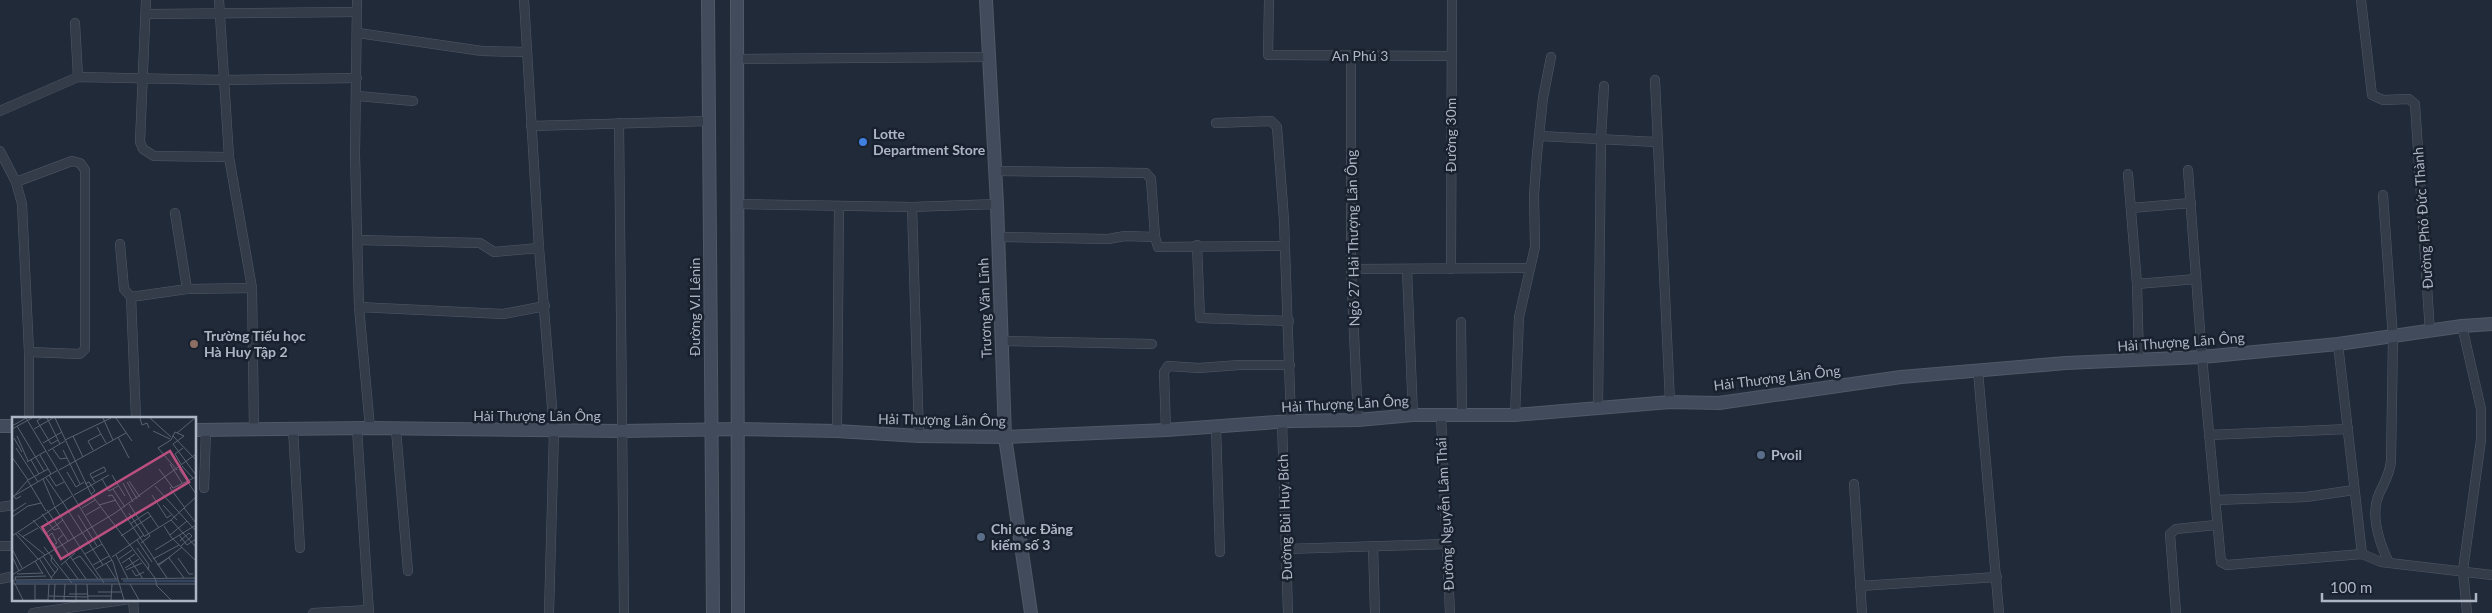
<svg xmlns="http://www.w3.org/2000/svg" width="2492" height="613" font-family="Lato,sans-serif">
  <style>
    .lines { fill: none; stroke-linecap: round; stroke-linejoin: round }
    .street-casing { stroke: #515967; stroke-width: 10 }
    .secondary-casing { stroke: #515967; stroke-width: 14 }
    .street { stroke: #343c49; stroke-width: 9 }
    .secondary { stroke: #424b5c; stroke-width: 12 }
    .shop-dot { fill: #3f7fe0; stroke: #19212e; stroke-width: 2 }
    .education-dot { fill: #8d6e63; stroke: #19212e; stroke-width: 2 }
    .service-dot { fill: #5c6f8a; stroke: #19212e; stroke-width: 2 }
    .labels { text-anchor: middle; stroke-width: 5; stroke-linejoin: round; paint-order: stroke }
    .street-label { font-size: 14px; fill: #aeb6c6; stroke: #19212e }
    .poi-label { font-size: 14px; font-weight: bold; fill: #aeb6c6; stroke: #19212e; text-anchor: start }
    .inset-river { fill: none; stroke: #334561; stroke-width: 2.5 }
    .inset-road { fill: none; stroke: #596271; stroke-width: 1 }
    .view { fill: #bb4f80; fill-opacity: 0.15; stroke: #bb4f80; stroke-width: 2.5 }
    .inset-edge { fill: none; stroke: #aeb6c6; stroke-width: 2.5 }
  </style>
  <rect width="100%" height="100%" fill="#202a39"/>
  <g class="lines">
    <g class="street-casing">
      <g id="street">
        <polyline points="146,0 140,142 143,149 154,156 229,157"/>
        <polyline points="219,0 229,157 252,288 254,429"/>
        <polyline points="357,0 355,155 359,307 370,428"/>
        <polyline points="524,0 539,248 554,431 549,613"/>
        <polyline points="1269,0 1268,55 1452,56"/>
        <polyline points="2361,0 2372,95 2383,100 2409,99 2415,104 2430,332"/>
        <polyline points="148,14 357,12"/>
        <polyline points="75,23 78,77"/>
        <polyline points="358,33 482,51 526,52"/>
        <polyline points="1351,56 1351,269 1358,420"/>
        <polyline points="736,59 988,57"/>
        <polyline points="1655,80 1670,402"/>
        <polyline points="358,96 413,101"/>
        <polyline points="0,111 78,77 223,80 357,78"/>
        <polyline points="619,123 624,613"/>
        <polyline points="1216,123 1271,121 1277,127 1284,220 1291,421"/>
        <polyline points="531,126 709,121"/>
        <polyline points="1540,136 1656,142"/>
        <polyline points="0,151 16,182 22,204 29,352 29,418"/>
        <polyline points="2188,170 2202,357 2221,562 2227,565 2362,554 2381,562 2492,575"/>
        <polyline points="994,171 1146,173 1151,179 1155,237 1158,247 1285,246"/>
        <polyline points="2128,174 2137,284 2139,360"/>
        <polyline points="16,182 72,161 80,163 85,170 85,349 80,354 29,352"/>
        <path d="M2383 195 2393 338 2391 461C2390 474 2384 483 2379 494 2370 515 2380 544 2389 563"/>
        <polyline points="738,204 912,207 997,204"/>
        <polyline points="912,207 919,436"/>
        <polyline points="2131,208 2191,203"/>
        <polyline points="175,213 187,289"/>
        <polyline points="998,237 1108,239 1125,236 1155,237"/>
        <polyline points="358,240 480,243 494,252 539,248"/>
        <polyline points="120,244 124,289 131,297"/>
        <polyline points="1197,245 1200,318 1289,321"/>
        <polyline points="1351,269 1530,268"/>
        <polyline points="1451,269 1452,0"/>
        <polyline points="1407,270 1413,415"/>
        <polyline points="2137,284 2196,279"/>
        <polyline points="359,307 503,314 545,306"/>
        <polyline points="1461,322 1462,414"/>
        <polyline points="2462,326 2481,409 2481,440 2463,570 2467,613"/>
        <polyline points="1002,341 1152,344"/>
        <polyline points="2338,344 2362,554"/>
        <polyline points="1978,371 1999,613"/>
        <polyline points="1598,407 1601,138 1604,86"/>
        <polyline points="1515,415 1519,317 1535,247 1534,195 1537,154 1543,98 1551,57"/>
        <polyline points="1441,416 1450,613"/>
        <polyline points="136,418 131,297 187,289 252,288"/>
        <polyline points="1282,422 1288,613"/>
        <polyline points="1216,427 1220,552"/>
        <polyline points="293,429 300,548"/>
        <polyline points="357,429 369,613"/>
        <polyline points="396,430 408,571"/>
        <polyline points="1166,430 1164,372 1168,366 1199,368 1239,365 1290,365"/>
        <polyline points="837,431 839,207"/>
        <polyline points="2209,435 2348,429"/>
        <polyline points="1854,484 1862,613"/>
        <polyline points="204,488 206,430"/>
        <polyline points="2215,500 2306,497 2354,490"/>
        <polyline points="0,507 14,505"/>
        <polyline points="0,546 14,546"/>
        <polyline points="1373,546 1375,613"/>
        <polyline points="1286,549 1447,544"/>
        <polyline points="0,579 14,576"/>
        <polyline points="1860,586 1997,577"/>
        <polyline points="133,599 134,613"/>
        <polyline points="33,613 130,599"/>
        <polyline points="313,613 369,610"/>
        <polyline points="2176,613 2170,534 2176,529 2216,525"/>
      </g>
    </g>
    <g class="secondary-casing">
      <g id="secondary">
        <polyline points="708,0 713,613"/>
        <polyline points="737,0 738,613"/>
        <polyline points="986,0 997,204 1005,437 1031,613"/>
        <polyline points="0,426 14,426"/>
        <polyline points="195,430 370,428 622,431 738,429 837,431 919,436 1005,437 1166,430 1291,421 1358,420 1413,415 1515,415 1670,402 1719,403 1901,377 2066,363 2202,357 2338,344 2462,326 2492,324"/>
      </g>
    </g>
    <use href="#street" class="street"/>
    <use href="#secondary" class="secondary"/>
  </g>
  <circle class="shop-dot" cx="863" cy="142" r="5"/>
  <circle class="education-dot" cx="194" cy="344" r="5"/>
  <g class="service-dot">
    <circle cx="1761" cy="455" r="5"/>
    <circle cx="981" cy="537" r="5"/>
  </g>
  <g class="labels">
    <g class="street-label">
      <text x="1360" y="61">An Phú 3</text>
      <text transform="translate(1451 135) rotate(-90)" y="5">Đường 30m</text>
      <text transform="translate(2423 218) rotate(-94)" y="5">Đường Phó Đức Thành</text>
      <text transform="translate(1353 238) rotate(-91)" y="5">Ngõ 27 Hải Thượng Lãn Ông</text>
      <text transform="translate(695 307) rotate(-90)" y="5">Đường V.I Lênin</text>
      <text transform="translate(985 308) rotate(-92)" y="5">Trương Văn Lĩnh</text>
      <text transform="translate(2181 342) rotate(-4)" y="5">Hải Thượng Lãn Ông</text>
      <text transform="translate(1777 378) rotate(-7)" y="5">Hải Thượng Lãn Ông</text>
      <text transform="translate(1345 404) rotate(-3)" y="5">Hải Thượng Lãn Ông</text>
      <text x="537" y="421">Hải Thượng Lãn Ông</text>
      <text transform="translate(942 420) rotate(1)" y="5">Hải Thượng Lãn Ông</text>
      <text transform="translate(1445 514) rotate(-93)" y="5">Đường Nguyễn Lâm Thái</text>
      <text transform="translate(1285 517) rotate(-92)" y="5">Đường Bùi Huy Bích</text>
    </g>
    <g class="poi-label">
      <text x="873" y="139">Lotte<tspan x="873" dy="16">Department Store</tspan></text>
      <text x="204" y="341">Trường Tiểu học<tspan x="204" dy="16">Hà Huy Tập 2</tspan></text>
      <text x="1771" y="460">Pvoil</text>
      <text x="991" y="534">Chi cục Đăng<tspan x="991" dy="16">kiểm số 3</tspan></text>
    </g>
  </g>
  <g transform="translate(12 417)">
    <rect width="184" height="184" fill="#202a39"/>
    <path class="inset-river" d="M111 164H184M4 165 106 164"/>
    <path class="inset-road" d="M14 1 101 145 112 183M29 1 25 4 39 27 46 23M35 1 48 27M43 1 79 77 143 161 145 169 159 183M91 1 101 23M104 1 120 24M128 1 130 8 135 6 137 11M138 1 159 20M0 9 14 1M5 9 32 54M85 10 94 26M0 12 20 1M22 12 41 1M141 14 158 22M165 16 183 1M5 19 16 44M61 19 71 40M161 19 184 43M106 20 117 41M2 21 10 35M53 23 99 1M31 26 50 15M161 27 172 19 163 15 159 23 146 31 165 53M161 27 184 58M4 31 26 65M41 32 48 42 55 41M51 33 68 67M81 33 76 24 89 17M36 34 53 24M28 38 39 57M0 40 16 63M19 43 27 57M15 45 34 34M158 47 170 66M169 47 163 37 171 31M170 49 181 61M147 52 161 71 184 60M167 52 184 77M47 53 114 16M55 55 64 70 72 65M37 58 44 69 52 65M100 58 113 79M34 61 50 84M80 61 94 54 92 50 78 57 80 61 83 65M31 62 42 88M90 62 97 74 106 69M16 64 34 94M117 64 128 80M115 65 125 82M111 66 121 85M73 67 77 65 83 74 79 77M143 69 184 114M160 69 158 71 173 91M101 72 113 90M62 78 97 58M140 78 155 101 159 98M9 79 4 82 2 79 16 63 36 52M96 79 100 78 109 92M0 80 46 53M50 84 91 148M117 87 138 119 129 126M87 88 104 83M151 88 165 103M42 89 62 121M70 91 83 83M172 91 184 106M109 92 155 161M35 93 56 124M0 95 14 86M117 96 133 120M30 97 42 113 47 111M66 98 85 129M74 98 88 90M0 100 16 89 29 86M21 103 45 131M159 103 184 130M118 107 136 95 147 111M152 109 159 120 184 144M3 116 26 142M6 116 33 138M33 117 51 103M52 117 46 122 74 162M158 118 175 104M167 118 175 128 184 122M0 119 60 79M37 119 40 116 45 126 43 127M109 119 139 99M133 119 159 103 184 80M10 120 26 111M62 121 92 166M125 123 140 145M168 124 177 116 180 119 169 129M32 130 60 166M125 131 137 148 136 153M0 132 10 151M143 133 184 108M73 137 90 127M104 138 116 162M0 139 7 154M31 139 43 156M100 140 132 118M27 141 40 162M117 141 131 162M157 141 172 161M166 141 177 157H181M107 142 120 133M141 142 167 128M60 143 68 139 86 162M23 144 31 157M53 144 66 162M94 146 104 162M110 146 123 137M49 148 63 136M81 148 97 139M145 148 158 140M146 149 170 130M113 151 127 142M84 152 100 143M114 153 130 146M120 153 124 159 132 155M5 157 31 156M0 158 103 96 184 37M0 161 11 183M39 161 46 152 39 144 40 138M109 162 184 161M2 163 106 162M4 163 3 160 34 159M0 167H184M64 167V183M75 167 76 183M118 167 127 183M23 168V183H36L37 167M86 175H109M57 177H75M37 179 75 180M75 179H99M42 183 43 167M52 183 53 167M99 183 100 167"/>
    <path class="view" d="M158 34 177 65 49 142 30 110Z"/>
    <rect width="184" height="184" class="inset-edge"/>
  </g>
  <path d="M2322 593v8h154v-8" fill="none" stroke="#aeb6c6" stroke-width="2.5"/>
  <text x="2330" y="593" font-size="15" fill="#aeb6c6" stroke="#19212e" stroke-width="4" paint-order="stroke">100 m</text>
</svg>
